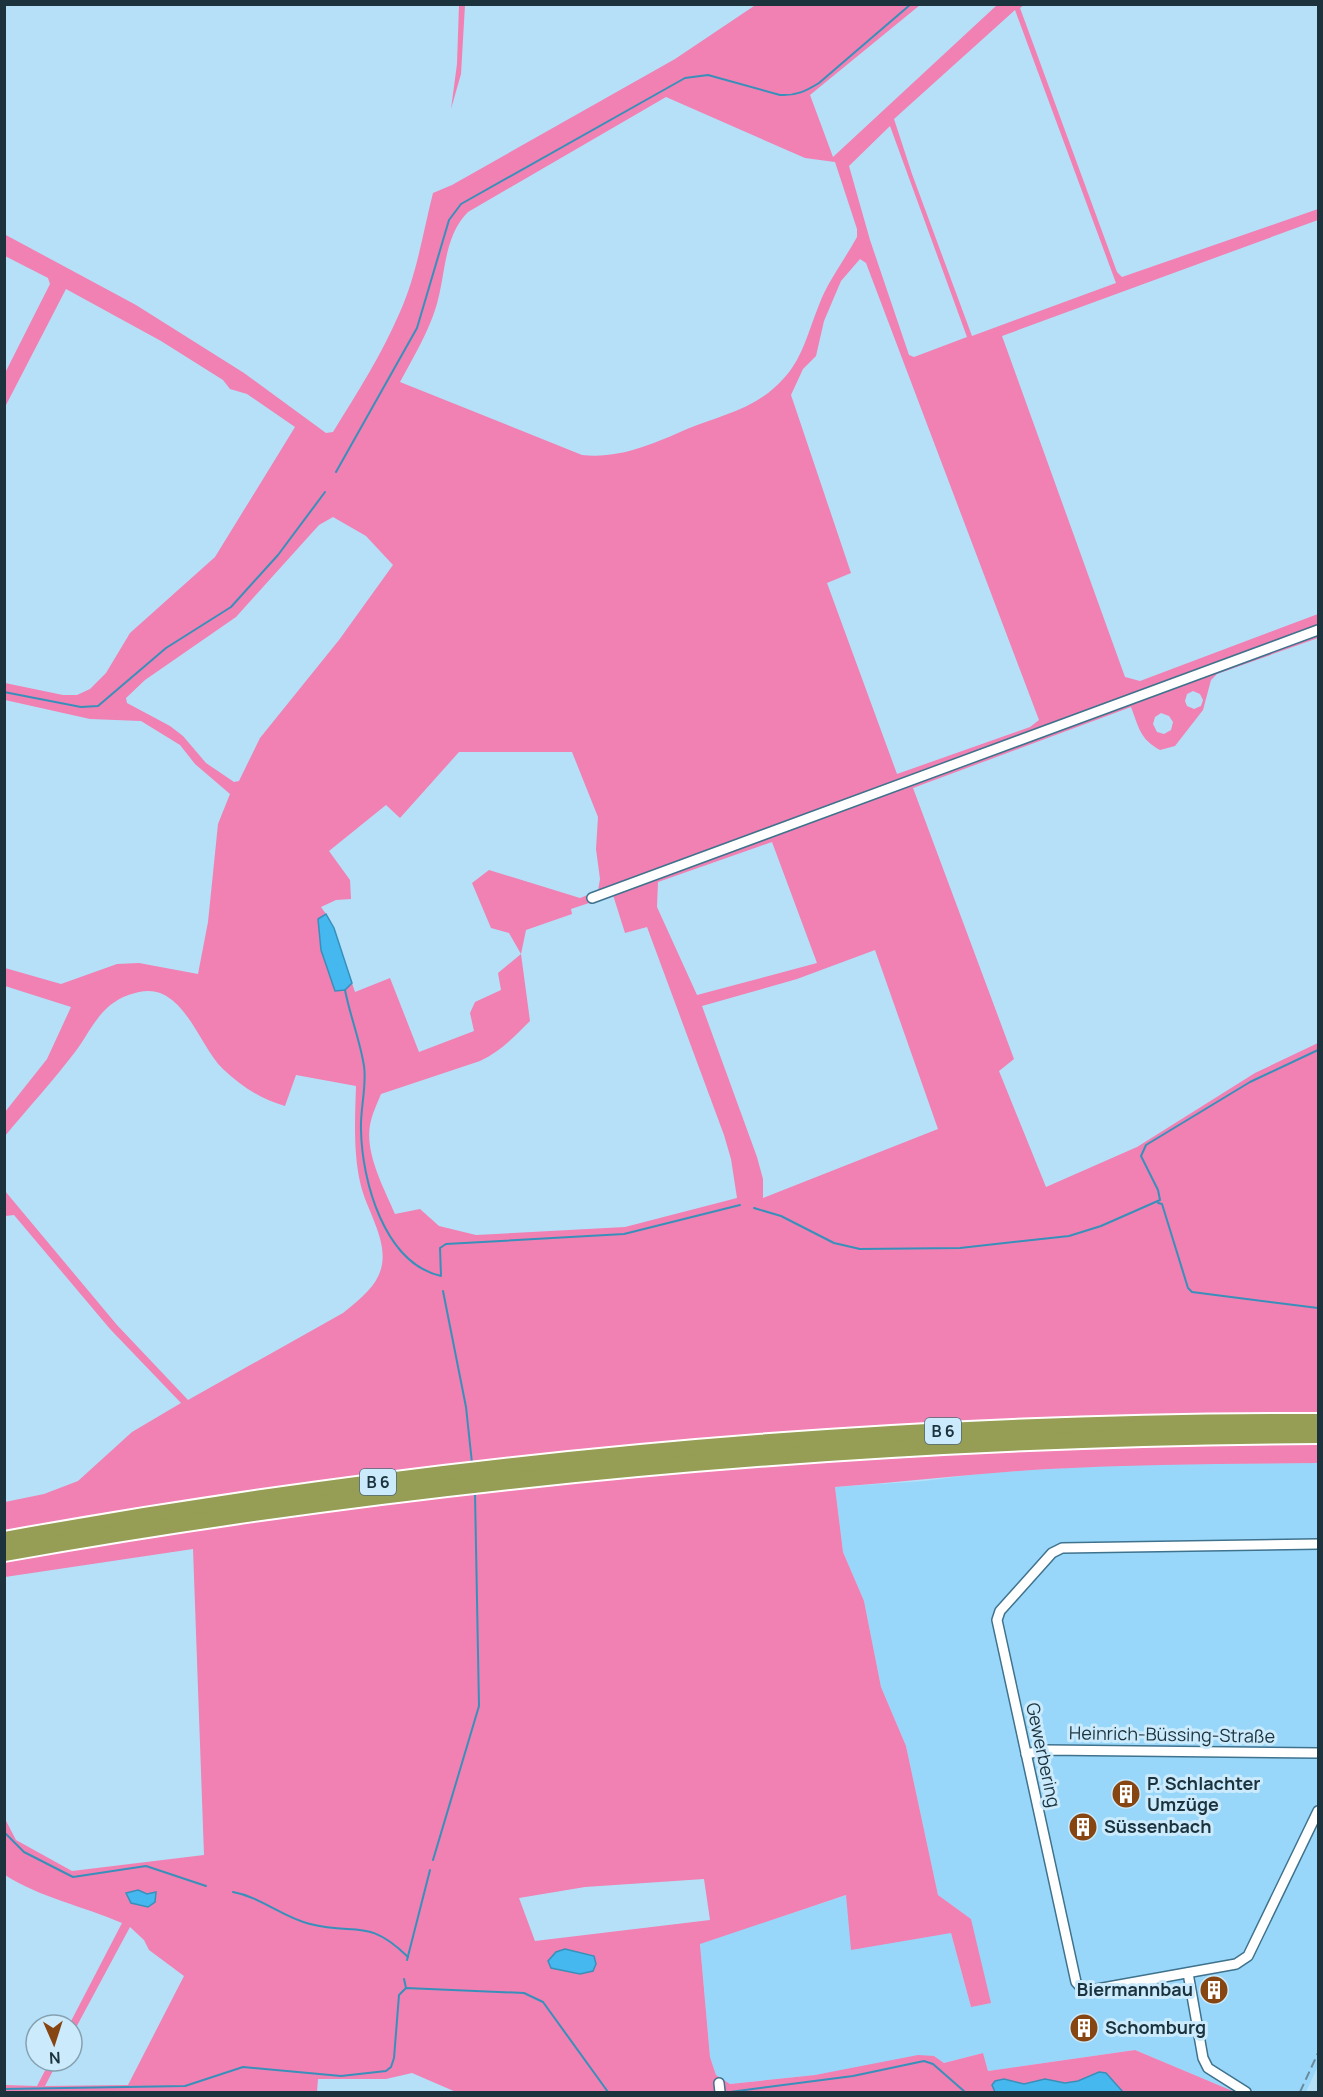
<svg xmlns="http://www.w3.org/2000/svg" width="1323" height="2097" font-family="Manrope,sans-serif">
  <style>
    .built { fill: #99d7fa }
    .green { fill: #f180b3; fill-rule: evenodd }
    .water { fill: #44b8ef; stroke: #3890ba; stroke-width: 1.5 }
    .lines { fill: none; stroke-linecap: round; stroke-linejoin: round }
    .stream { stroke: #3890ba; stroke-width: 2 }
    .street-casing { stroke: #3f728d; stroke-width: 12 }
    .highway-casing { stroke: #fff; stroke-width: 20 }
    .street { stroke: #fff; stroke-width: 9 }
    .highway { stroke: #969d55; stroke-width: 16 }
    .rail { stroke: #6a8b9d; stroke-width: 2; stroke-dasharray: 9 4.5; stroke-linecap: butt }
    .labels { text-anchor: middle; stroke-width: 6; stroke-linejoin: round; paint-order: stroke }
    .shield { fill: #cbebfd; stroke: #506a77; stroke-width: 1.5 }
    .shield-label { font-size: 16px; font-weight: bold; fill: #1c323d }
    .street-label { font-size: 18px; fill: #1c323d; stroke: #cbebfd }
    .poi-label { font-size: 18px; font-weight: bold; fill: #1c323d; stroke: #cbebfd; text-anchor: start }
  </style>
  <rect width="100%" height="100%" fill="#b5e0f8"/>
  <polygon class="built" points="1318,1463 1318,2066 1306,2092 1235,2092 1135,2050 988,2071 983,2053 944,2063 934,2056 815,2075 730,2084 716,2075 710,2057 700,1943 847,1895 951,1933 971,2007 971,1919 938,1895 906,1746 881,1687 864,1601 843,1552 835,1487 924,1481 985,1473 1133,1464"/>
  <g class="green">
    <path d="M757 4 920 5 810 95 833 157 997 5H1024L1020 8 1117 272 1122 277 1318 209V220L1002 336 1125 677 1140 681 1318 614V638L1217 674 1211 680 1203 710 1175 746 1160 750C1140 739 1139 728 1131 707L913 788 1014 1059 999 1071 1046 1187 1137 1147 1255 1073 1318 1043V1463C1229 1464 1139 1464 1049 1469 978 1473 907 1482 835 1487L843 1552 864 1601 881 1687 906 1746 938 1895 971 1919 991 2003 971 2007 951 1933 851 1950 846 1895 700 1944 710 2057 716 2075 730 2084 815 2075 918 2055 934 2056 944 2063 983 2053 988 2071 1135 2050 1235 2092H456L412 2073 386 2079H318L317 2092H5V2085L37 2086 50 2061H58L45 2086 128 2085 184 1976 149 1950 144 1940 130 1927 72 2035V2025H69L122 1923C83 1906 41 1898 5 1875V1819L16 1840 72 1871 204 1855 193 1549 5 1577V1502L44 1494 78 1481 132 1432 181 1403 110 1329 14 1215 5 1216V1191L117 1325 188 1400 343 1313C380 1284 393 1267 374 1221 370 1210 364 1198 361 1186 353 1154 355 1119 356 1086L296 1075 285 1106C261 1099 242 1087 223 1069 198 1045 183 982 139 992 126 995 117 999 107 1008 93 1021 86 1038 75 1052 53 1081 28 1108 5 1136V1112L47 1059 71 1007 5 986V968L61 984 117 964 139 963 198 974 208 922 218 824 230 794 195 764 180 745 141 721 90 719 5 700V683L63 695H77L90 689 106 673 130 633 215 557 295 427 247 394 230 389 223 380 161 341 66 289 5 407V373L50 284 48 278 5 256 4 234 136 305 244 373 326 433 333 432C357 393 382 354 400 312 417 274 423 232 433 193L452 185 675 59ZM1015 10 1116 283 972 336 912 174 894 119ZM666 97 805 158 835 162 857 229V237C845 259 828 281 819 305 806 337 802 364 774 388 750 410 716 417 687 429 653 444 620 459 582 455L400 382C413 358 428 333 436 307 446 275 443 237 468 212ZM890 126 967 337 914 357 909 355 870 240 849 166ZM860 259 866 263 1039 720 1030 727 897 774 827 583 851 573 791 395 803 369 816 356 824 321 841 281ZM333 517 366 536 393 565 339 640 260 738 239 781 234 782 206 763 183 736 170 726 127 703 126 698 145 680 236 617 319 525ZM1193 691 1200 694 1203 700 1201 706 1194 709 1187 706 1185 701 1187 694ZM1161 713 1169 716 1173 722 1171 730 1164 734 1157 732 1153 724 1155 717ZM459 752H572L598 817 596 849 600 879 598 891 580 898 489 870 472 883 491 928 509 933 521 954 498 973 501 990 475 1002 470 1013 474 1031 419 1052 390 978 355 992 352 983 345 990 318 919 326 914 321 907 336 900 351 899 350 880 329 851 386 805 400 818ZM772 842 817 963 697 995 657 907 658 882ZM613 895 625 933 647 927 724 1135 731 1159 737 1198 625 1227 476 1235 439 1226 420 1209 395 1214C384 1188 365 1154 370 1125 372 1114 377 1104 381 1094L480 1061C500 1052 514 1037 530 1021L521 954 526 930 572 914 571 909ZM875 950 938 1129 763 1198V1179L757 1157 702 1006 797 979ZM704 1879 710 1920 535 1941 519 1898 585 1887Z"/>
    <polygon points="459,5 465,5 461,74 451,109 457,64"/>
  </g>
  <g class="water">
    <polygon points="326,914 334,928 352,983 345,990 335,991 321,950 318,919"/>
    <polygon points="138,1890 147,1894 156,1892 155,1902 148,1907 131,1903 126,1893"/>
    <polygon points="565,1949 594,1956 596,1964 593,1971 580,1974 551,1968 548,1961 556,1952"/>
    <polygon points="1099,2072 1106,2073 1123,2092 995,2092 992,2085 995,2081 1004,2079 1024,2084 1045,2079 1065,2083 1078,2081"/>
  </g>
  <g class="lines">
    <g class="stream">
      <path d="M336 472 417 328 449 220 461 204 685 78 708 75 780 95C796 96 806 91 819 83L911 4"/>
      <polyline points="4,692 81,707 98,706 166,648 231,607 278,555 325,492"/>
      <path d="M345 990C350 1016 360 1040 364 1066 367 1086 360 1109 361 1130 362 1181 384 1263 441 1276L440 1248 446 1244 624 1234 740 1205"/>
      <polyline points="1158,1203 1162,1204 1188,1288 1192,1292 1318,1308"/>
      <polyline points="754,1208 781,1216 834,1243 860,1249 960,1248 1069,1236 1101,1226 1160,1200 1158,1190 1141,1156 1146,1145 1250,1082 1318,1050"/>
      <polyline points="443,1291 466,1407 472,1463"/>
      <polyline points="4,1832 24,1852 73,1877 146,1866 206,1886"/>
      <polyline points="433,1860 479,1706 475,1493"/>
      <path d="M233 1892C261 1897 282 1917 310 1924 356 1936 367 1917 408 1957"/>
      <polyline points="407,1960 430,1870"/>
      <polyline points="404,1979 406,1988"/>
      <polyline points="4,2089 185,2086 243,2067 341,2076 386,2071 391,2067 394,2058 399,1995 406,1988 524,1993 543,2002 608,2092"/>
      <polyline points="730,2092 853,2076 924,2061 933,2064 965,2092"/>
    </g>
    <g class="street-casing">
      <g id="street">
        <polyline points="592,898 1318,630"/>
        <polyline points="1318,1544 1062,1548 1052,1553 1000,1611 997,1620 1076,1982 1083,1990 1097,1989 1236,1964 1248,1956 1318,1811"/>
        <polyline points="1026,1754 1046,1750 1318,1753"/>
        <polyline points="1188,1973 1203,2058 1208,2068 1246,2092"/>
        <polyline points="719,2083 720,2092"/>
      </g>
    </g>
    <g class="highway-casing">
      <g id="highway">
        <path d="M4 1540C437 1462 879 1421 1318 1422"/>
        <path d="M4 1553C438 1476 878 1438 1318 1435"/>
      </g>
    </g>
    <use href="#street" class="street"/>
    <use href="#highway" class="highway"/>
    <polyline class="rail" points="1300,2092 1318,2053"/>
  </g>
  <defs>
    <g id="building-disc" transform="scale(1.5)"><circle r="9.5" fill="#874512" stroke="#cbebfd"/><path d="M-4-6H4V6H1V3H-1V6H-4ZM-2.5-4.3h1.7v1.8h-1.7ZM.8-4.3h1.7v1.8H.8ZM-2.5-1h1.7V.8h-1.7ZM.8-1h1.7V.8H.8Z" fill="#fff"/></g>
  </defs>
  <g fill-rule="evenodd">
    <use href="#building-disc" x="1126" y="1794"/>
    <use href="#building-disc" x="1083" y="1827"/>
    <use href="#building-disc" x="1214" y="1990"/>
    <use href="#building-disc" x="1084" y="2028"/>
  </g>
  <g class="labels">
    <g class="shield">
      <rect x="925" y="1418" width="36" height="26" rx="4.5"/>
      <rect x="360" y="1469" width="36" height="26" rx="4.5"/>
    </g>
    <g class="shield-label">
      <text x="943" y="1437">B 6</text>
      <text x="378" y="1488">B 6</text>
    </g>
    <g class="street-label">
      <text transform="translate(1172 1735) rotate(1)" y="6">Heinrich-Büssing-Straße</text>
      <text transform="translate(1043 1755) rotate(78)" y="6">Gewerbering</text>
    </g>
    <g class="poi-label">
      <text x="1147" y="1790">P. Schlachter<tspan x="1147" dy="21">Umzüge</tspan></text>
      <text x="1104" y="1833">Süssenbach</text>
      <text x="1193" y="1996" text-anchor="end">Biermannbau</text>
      <text x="1105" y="2034">Schomburg</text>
    </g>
  </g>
  <rect width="1323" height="2097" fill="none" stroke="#1c323d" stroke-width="12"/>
  <g transform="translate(54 2043) rotate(177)"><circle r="28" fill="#cbebfd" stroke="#85a1b0" stroke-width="1.5"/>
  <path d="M0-4.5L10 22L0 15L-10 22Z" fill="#874512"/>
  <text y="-9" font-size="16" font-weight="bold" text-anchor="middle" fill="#1c323d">N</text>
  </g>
</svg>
